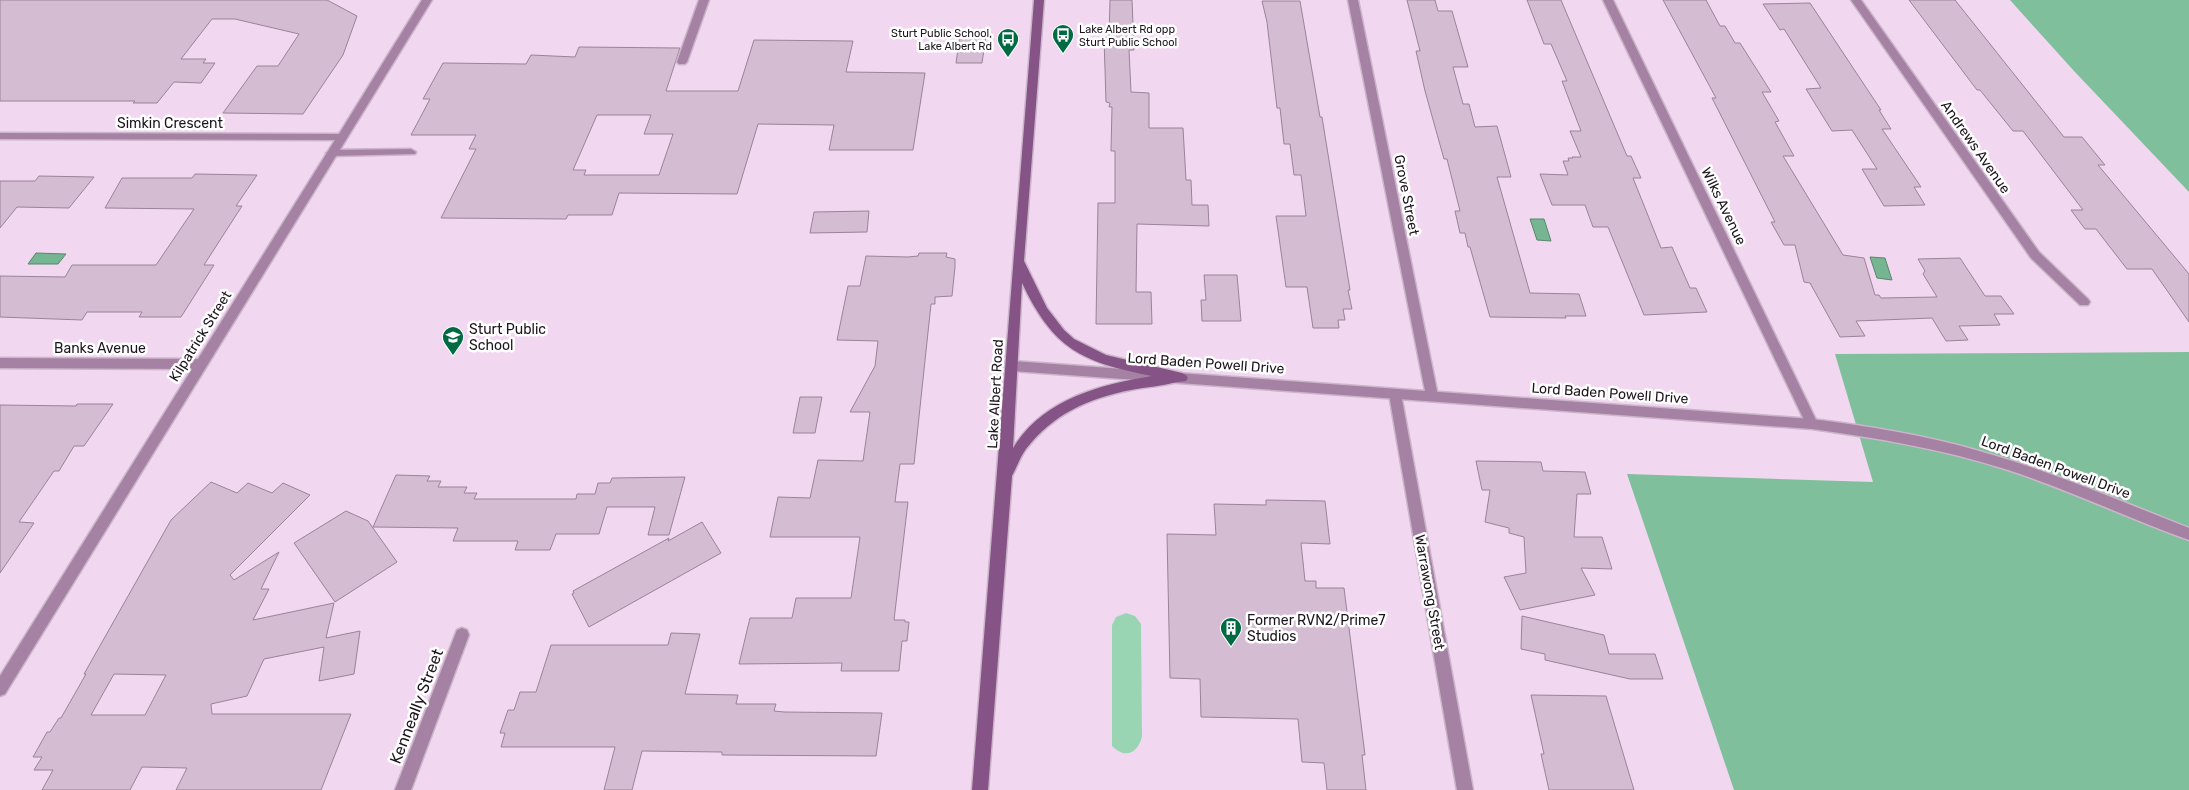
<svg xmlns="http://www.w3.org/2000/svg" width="2189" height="790" font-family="Rubik,sans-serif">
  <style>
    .green { fill: #9ad5b3 }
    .forest { fill: #80bf9b }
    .water { fill: #76b591; stroke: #5b856e }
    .building { fill: #d4bcd3; stroke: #9a8499; fill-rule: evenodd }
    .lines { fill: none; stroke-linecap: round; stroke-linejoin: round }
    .service-casing { stroke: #cbb5ca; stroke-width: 3 }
    .minor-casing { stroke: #cbb5ca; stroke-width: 3 }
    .tertiary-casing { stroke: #cbb5ca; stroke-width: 3 }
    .secondary-casing { stroke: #cbb5ca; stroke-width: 3 }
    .service { fill: #a582a4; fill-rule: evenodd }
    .minor { fill: #a582a4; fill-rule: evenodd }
    .tertiary { fill: #a582a4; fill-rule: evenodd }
    .secondary { fill: #855385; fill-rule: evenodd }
    .labels { text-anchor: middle; stroke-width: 5; stroke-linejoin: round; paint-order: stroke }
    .far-poi-label { font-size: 11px; fill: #1d151d; stroke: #fff; text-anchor: start }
    .street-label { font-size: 14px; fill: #1d151d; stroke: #fff }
    .poi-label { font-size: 14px; fill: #1d151d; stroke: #fff; text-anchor: start }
    .near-street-label { font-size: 16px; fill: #1d151d; stroke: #fff }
  </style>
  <rect width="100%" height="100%" fill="#f1d8f0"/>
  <path class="green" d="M1126 613 1135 616 1141 624 1142 737C1137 754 1125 759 1112 746V625L1116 617Z"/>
  <g class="forest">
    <polygon points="2010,0 2189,0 2189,192 2074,71"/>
    <polygon points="2189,352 2189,790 1734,790 1627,474 1873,482 1835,354"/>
  </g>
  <g class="water">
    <polygon points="1530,219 1544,219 1551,241 1537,240"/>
    <polygon points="36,253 66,254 58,264 28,264"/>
    <polygon points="1870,257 1885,258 1892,280 1877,278"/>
  </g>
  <g class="building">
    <polygon points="0,0 327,0 357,16 343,55 303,114 223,113 257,66 278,66 299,34 235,19 212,19 181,59 206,59 203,63 215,63 201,83 174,82 157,103 133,103 135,101 0,101"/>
    <polygon points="1110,0 1132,0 1134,50 1129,50 1131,92 1149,93 1149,128 1183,128 1186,180 1191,180 1192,205 1208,205 1209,226 1137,224 1136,292 1151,292 1152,324 1096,324 1098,203 1115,203 1115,151 1111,151 1112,107 1109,107 1110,103 1106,102 1104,38 1109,38"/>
    <polygon points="1407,0 1435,0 1438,11 1452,11 1468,67 1453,67 1463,104 1469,104 1475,127 1497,126 1511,177 1497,177 1530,293 1579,294 1586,316 1565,316 1566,318 1490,317 1470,247 1468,247 1465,233 1460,233 1455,211 1460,211 1447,159 1444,159 1425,91 1416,51 1420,51"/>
    <polygon points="1527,0 1561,0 1627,156 1631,156 1641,178 1633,178 1661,248 1672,247 1690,288 1696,288 1707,312 1644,315 1608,227 1593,227 1585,205 1552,205 1540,174 1568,175 1563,161 1569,161 1568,158 1573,158 1572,157 1581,157 1570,131 1581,131 1562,81 1567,81 1551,44 1544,44"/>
    <polygon points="1663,0 1706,0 1720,26 1725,26 1735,43 1740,43 1771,92 1762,92 1779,121 1775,122 1794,156 1783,156 1843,255 1864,258 1875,295 1879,295 1881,298 1937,297 1923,274 1925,271 1918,259 1960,258 1985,296 2001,296 2014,314 1994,314 2000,325 1959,326 1968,340 1946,341 1932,318 1856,321 1865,336 1840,337 1810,283 1804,282 1795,245 1784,245 1771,222 1775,222 1712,98 1716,98"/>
    <polygon points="1909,0 1955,0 2064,137 2082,137 2105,165 2098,165 2189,274 2189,322 2152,269 2127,269 2096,229 2085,229 2071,210 2083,210 2023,131 2013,131 1980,90 1977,90"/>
    <polygon points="1262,1 1300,1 1320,117 1322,117 1350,290 1348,290 1352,309 1343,309 1345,320 1338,320 1339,328 1313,328 1307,287 1286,287 1276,216 1306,216 1301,175 1294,175 1290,144 1284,144 1280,108 1277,108 1267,22"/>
    <polygon points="1810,3 1881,110 1879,110 1891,129 1882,129 1921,187 1914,187 1925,205 1884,206 1862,169 1877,169 1852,130 1832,131 1806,89 1821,88 1784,29 1780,30 1763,4"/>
    <polygon points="960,35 986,36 982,63 956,63"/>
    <path d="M754 40 853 41 846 72 925 73 913 150H829L834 125 758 124 737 194 619 193 612 215H568L566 219 441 218 476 149H469L476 135H411L430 99H423L443 63 526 64 531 55 575 57 579 47 680 48 666 91H738ZM597 115H651L644 134H673L659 175H584L586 170H573Z"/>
    <polygon points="195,174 257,175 236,206 242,206 204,265 214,265 181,317 139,317 142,312 87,312 82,320 0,317 0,276 65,277 72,265 156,265 194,209 105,208 122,178 192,178"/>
    <polygon points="39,176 94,177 69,208 17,207 0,228 0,181 35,181"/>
    <polygon points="869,211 867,232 810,233 814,212"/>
    <polygon points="919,253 947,253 946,257 955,259 955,267 952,296 935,297 935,304 931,304 914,464 900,464 895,502 908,502 894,620 905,620 905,622 909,622 907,641 902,641 899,671 841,671 842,663 739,664 750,618 792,618 796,598 851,598 860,537 770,537 778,497 810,498 818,460 863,461 870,412 850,412 875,366 878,341 837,340 848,286 860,286 866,256 908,257 918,256"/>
    <polygon points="1204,275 1237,275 1241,321 1202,321 1201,300 1206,300"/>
    <polygon points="800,397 822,397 815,433 793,433"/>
    <polygon points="77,404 113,404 84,446 74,446 59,471 54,471 19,522 34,523 0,573 0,405 76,406"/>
    <polygon points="1476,461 1541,462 1543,471 1585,472 1591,494 1577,494 1574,537 1602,537 1612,569 1581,568 1595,595 1520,610 1504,577 1526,573 1524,537 1509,533 1509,528 1485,522 1490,490 1482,490"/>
    <polygon points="396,475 430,476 427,481 441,481 438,487 467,487 464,493 477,493 474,499 576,499 577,494 595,494 598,483 610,483 612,478 685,477 669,535 648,535 655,507 607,507 599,534 556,534 550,550 515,550 518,541 453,541 458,528 373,527"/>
    <path d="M211 482 237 493 248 483 272 493 283 483 310 495 230 575 234 580 279 552 261 589H269L253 620 334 603 326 638 360 631 354 674 319 681 324 647 264 659 247 696 211 704 212 714H351L321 790H176L187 768 142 767 130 790H42L53 770H34L42 757H33L47 732H50L59 718H61L86 674H84L171 520ZM114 674 166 675 145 715H91Z"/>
    <polygon points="1266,500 1325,501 1330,544 1301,543 1305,581 1316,581 1316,588 1344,588 1365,755 1362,755 1366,790 1327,790 1324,763 1302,762 1298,719 1201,717 1200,679 1170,678 1167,534 1216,535 1214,504 1266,505"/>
    <polygon points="346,511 368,521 397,562 335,602 294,543"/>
    <polygon points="702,522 721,553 589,627 572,594 574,593 573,591 669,538 668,541"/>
    <polygon points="1522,616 1604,635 1609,654 1655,654 1663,679 1630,679 1545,660 1545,654 1521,649"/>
    <polygon points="671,633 700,634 685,694 738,695 736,704 776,704 774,711 784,712 882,713 876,756 722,755 722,752 642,751 632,790 604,790 615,747 501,747 505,733 500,733 508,710 514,710 520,692 536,692 551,645 668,645"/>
    <polygon points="1531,695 1606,696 1634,790 1549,790 1541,754 1544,754"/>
  </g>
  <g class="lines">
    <g class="service-casing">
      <g id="service">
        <polygon points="699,0 709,0 687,62 685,64 679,64 677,62"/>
        <polygon points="411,149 416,152 415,154 331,156 326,153 331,150"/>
      </g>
    </g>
    <g class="minor-casing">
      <g id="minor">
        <polygon points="422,0 432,0 5,694 0,696 0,676 192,369 0,368 0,358 198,359 335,140 0,139 0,133 339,134"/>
        <polygon points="1348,0 1358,0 1438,396 1436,399 1428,399 1426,396"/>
        <polygon points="1603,0 1613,0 1818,424 1817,428 1807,428 1806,424"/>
        <polygon points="1851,0 1861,0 2039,252 2088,299 2090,302 2088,305 2080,305 2031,258"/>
        <polygon points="1395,389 1399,391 1401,394 1473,790 1457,790 1389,394 1391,391"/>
        <polygon points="462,628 467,630 469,635 411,790 395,790 455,635 457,630"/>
      </g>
    </g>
    <g class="tertiary-casing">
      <path id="tertiary" d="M1012 361 1812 419C1868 426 1925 435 1979 451 2051 471 2120 501 2189 528V540C2127 518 2068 489 2005 469 1942 449 1877 438 1812 429L1012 371 1008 369 1006 366 1008 363Z"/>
    </g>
    <g class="secondary-casing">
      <path id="secondary" d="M1034 0H1044L1024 261 1047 308 1064 330 1074 339 1106 355 1182 373 1186 375 1188 378 1186 381 1177 382C1163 386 1146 387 1131 390 1089 398 1053 414 1026 449 1020 457 1017 467 1012 476L988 790H972ZM1022 283C1054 350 1082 362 1152 376 1099 385 1043 399 1013 448Z"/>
    </g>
    <use href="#service" class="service"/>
    <use href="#minor" class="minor"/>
    <use href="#tertiary" class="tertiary"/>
    <use href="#secondary" class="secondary"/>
  </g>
  <defs>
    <g id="bus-pin" transform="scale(1.125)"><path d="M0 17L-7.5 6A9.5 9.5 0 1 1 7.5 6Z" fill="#006b42" stroke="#fff"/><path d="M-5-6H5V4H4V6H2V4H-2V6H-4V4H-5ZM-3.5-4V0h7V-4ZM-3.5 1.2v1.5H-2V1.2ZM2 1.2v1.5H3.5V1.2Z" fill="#fff"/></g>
    <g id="school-pin" transform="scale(1.125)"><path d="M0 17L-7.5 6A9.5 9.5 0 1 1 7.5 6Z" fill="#006b42" stroke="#fff"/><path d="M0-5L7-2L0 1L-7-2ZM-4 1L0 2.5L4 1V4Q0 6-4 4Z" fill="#fff"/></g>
    <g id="building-pin" transform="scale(1.125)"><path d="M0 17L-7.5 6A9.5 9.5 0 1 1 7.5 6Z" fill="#006b42" stroke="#fff"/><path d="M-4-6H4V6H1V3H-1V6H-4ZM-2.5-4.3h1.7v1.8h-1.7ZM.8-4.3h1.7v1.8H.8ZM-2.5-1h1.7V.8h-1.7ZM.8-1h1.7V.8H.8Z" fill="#fff"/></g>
  </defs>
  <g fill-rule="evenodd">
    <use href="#bus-pin" x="1063" y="35"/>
    <use href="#bus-pin" x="1008" y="39"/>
    <use href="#school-pin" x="453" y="337"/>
    <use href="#building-pin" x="1231" y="628"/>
  </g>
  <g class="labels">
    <g class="far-poi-label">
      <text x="1079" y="33">Lake Albert Rd opp<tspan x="1079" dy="13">Sturt Public School</tspan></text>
      <text x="992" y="37" text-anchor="end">Sturt Public School,<tspan x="992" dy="13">Lake Albert Rd</tspan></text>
    </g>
    <g class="street-label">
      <text x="170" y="128">Simkin Crescent</text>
      <text transform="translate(1976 147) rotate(55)" y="5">Andrews Avenue</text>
      <text transform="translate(1407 195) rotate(79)" y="5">Grove Street</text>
      <text transform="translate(1724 206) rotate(64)" y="5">Wilks Avenue</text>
      <text transform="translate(200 336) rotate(-58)" y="5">Kilpatrick Street</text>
      <text x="100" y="353">Banks Avenue</text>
      <text transform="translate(1206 363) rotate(4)" y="5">Lord Baden Powell Drive</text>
      <text transform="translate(1610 393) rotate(4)" y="5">Lord Baden Powell Drive</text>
      <text transform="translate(995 394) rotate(-87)" y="5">Lake Albert Road</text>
      <text transform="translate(2056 467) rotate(20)" y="5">Lord Baden Powell Drive</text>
      <text transform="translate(1430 592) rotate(80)" y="5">Warrawong Street</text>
    </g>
    <g class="poi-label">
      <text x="469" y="334">Sturt Public<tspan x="469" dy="16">School</tspan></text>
      <text x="1247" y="625">Former RVN2/Prime7<tspan x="1247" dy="16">Studios</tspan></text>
    </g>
    <g class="near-street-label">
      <text transform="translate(416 706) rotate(-69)" y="6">Kenneally Street</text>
    </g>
  </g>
</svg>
